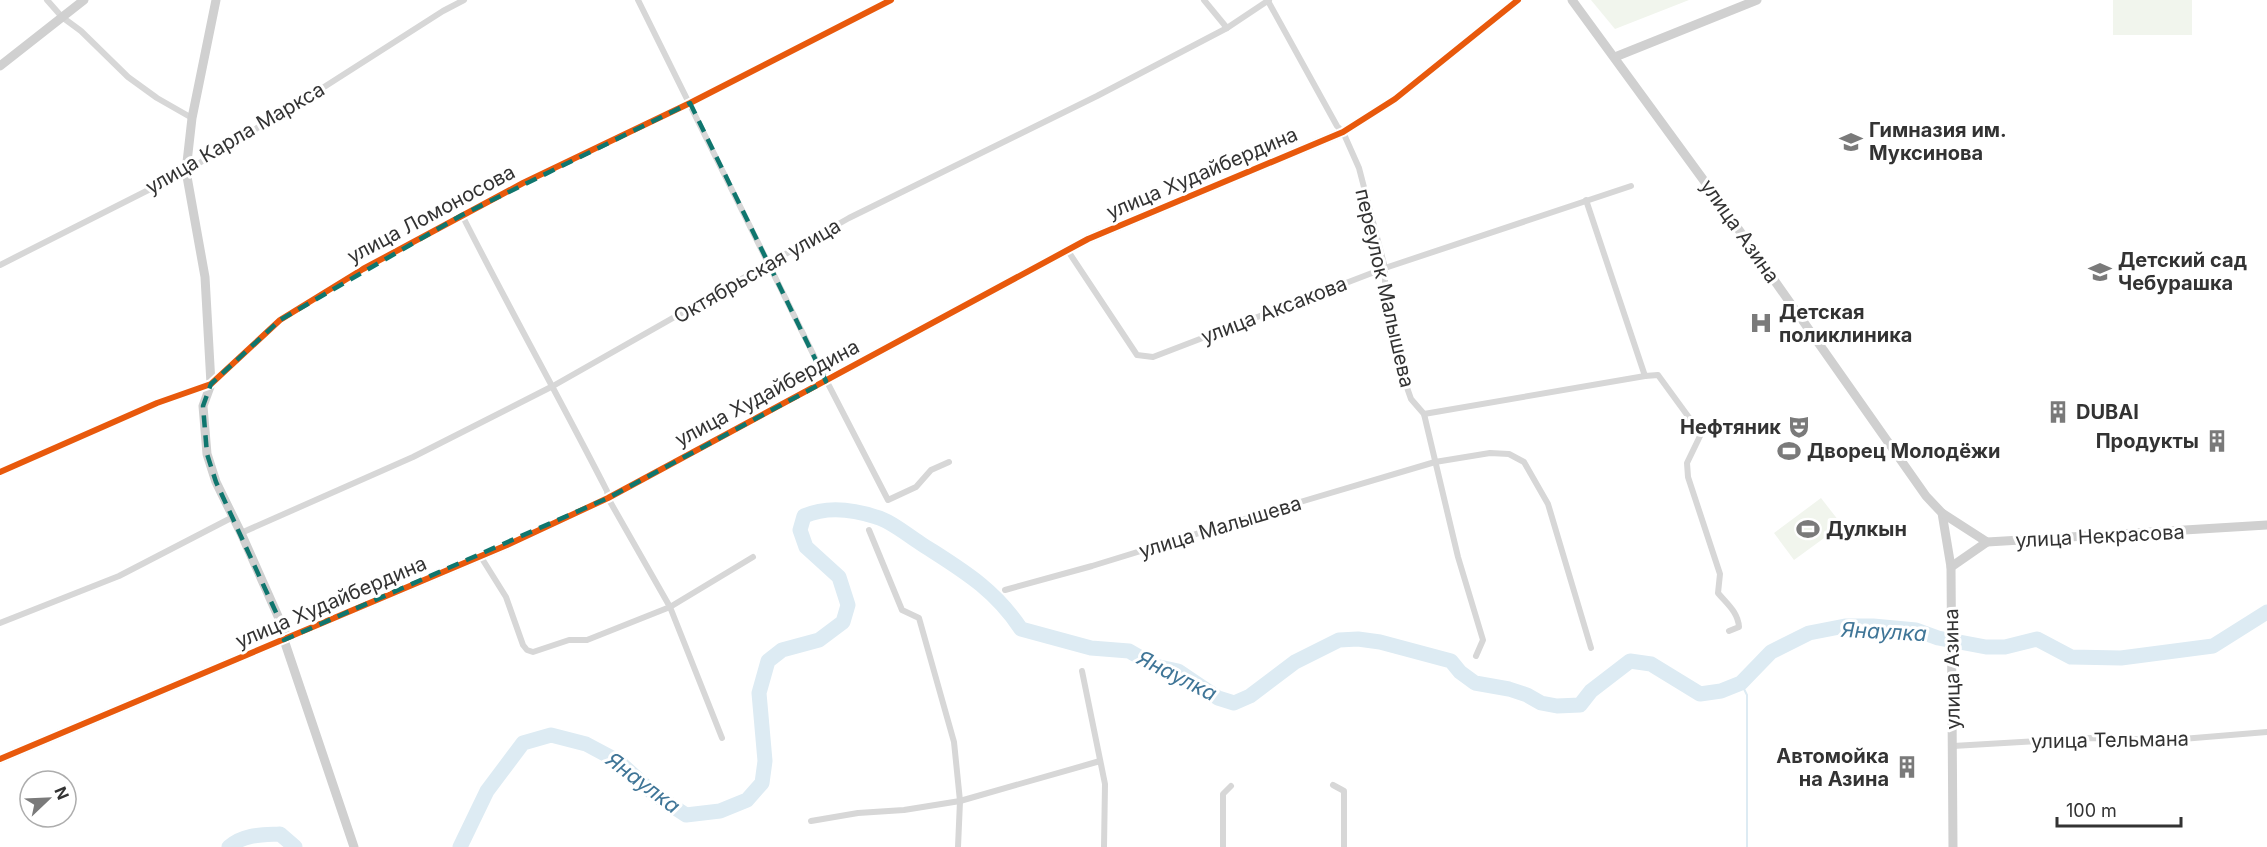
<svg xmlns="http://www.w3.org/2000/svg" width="2267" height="847" font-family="Inter,sans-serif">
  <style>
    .green { fill: #f1f5ed }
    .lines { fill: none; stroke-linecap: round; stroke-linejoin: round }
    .stream { stroke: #ddebf3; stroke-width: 2 }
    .river { stroke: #ddebf3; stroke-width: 15 }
    .street { stroke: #d7d7d7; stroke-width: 6 }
    .secondary { stroke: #d0d0d0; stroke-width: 9 }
    .cycleway-casing { stroke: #fff; stroke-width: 10 }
    .cycleway { stroke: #e8590c; stroke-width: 6 }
    .marked { fill: none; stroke: #0f766e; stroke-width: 4.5; stroke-dasharray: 12 8; stroke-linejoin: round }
    .labels { text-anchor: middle; stroke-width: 6; stroke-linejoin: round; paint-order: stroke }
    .poi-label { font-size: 20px; font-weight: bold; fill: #333; stroke: #fff; text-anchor: start }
    .street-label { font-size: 20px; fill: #333; stroke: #fff }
    .water-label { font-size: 21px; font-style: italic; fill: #3f7597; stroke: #fff }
  </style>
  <rect width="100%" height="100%" fill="#fff"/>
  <g class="green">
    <polygon points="1591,0 1689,0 1615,29"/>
    <rect x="2113" y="0" width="79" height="35"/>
    <polygon points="1821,498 1842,525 1794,560 1774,533"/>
  </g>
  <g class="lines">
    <polyline class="stream" points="1741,683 1747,695 1747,847"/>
    <g class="river">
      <path d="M229 847C244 834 262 835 280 834L295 847"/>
      <path d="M460 847 487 791 523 743 551 735 586 744 618 761 654 794 686 815 720 811 747 800 762 783 765 761 759 693 768 661 782 650 819 640 843 622 848 605 839 577 806 547 800 530 804 516C827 506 852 509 876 517 891 521 906 534 920 543 960 569 993 587 1021 629L1091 648 1129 651 1155 666 1178 671 1218 698 1234 703 1250 696 1295 662 1339 640 1358 639 1380 642 1451 661 1460 672 1475 683 1509 689 1527 695 1541 703 1557 706 1580 705 1591 691 1630 661 1651 664 1700 694 1721 691 1741 683 1771 652 1809 633 1845 626H1873L1916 630 1938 638 1986 647H2005L2037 639 2071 657 2121 658 2213 646 2267 612"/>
    </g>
    <g class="street">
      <polyline points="47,0 62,17 81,31 128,77 157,98 192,118"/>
      <polyline points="638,0 823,374 888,500 916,487 931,470 949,462"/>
      <polyline points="1204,0 1227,28"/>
      <polyline points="1268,1 1337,126 1343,132 1359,168 1385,268 1385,286 1404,379 1411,399 1424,414 1458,557 1483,640 1476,656"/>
      <path d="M1586 200 1645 376 1658 375 1701 434 1687 463 1688 477 1720 574 1718 593C1727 604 1738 612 1739 627L1729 631"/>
      <path d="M462 215C509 308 560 399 607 491L608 498 670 607 722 738"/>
      <polyline points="1068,251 1137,355 1153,357 1385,268 1631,186"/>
      <polyline points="0,265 186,171 310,96 443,11 464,0"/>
      <polyline points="1424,414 1645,376"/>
      <polyline points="0,472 157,403 211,384 280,320 363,269 523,183 690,103 891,0"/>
      <polyline points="869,530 902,610 919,618 954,742 960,801 958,847"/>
      <polyline points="241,533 413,457 553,386 849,218 1097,96 1227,28 1269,0"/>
      <polyline points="481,557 506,597 523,645 527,650 533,652 569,640 587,640 670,607 753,557"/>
      <polyline points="1005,590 1092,566 1290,505 1435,462 1490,453 1509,454 1524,462 1548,504 1591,648"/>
      <polyline points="0,623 119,576 233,517"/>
      <polyline points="1082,671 1105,784 1104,847"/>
      <polyline points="1953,746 2090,738 2170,740 2267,732"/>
      <polyline points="1333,785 1344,791 1344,847"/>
      <polyline points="811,821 858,813 904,810 960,801 1100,761"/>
      <polyline points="1223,847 1223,794 1231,786"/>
    </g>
    <g class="secondary">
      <polyline points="216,0 192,118 186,171 205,277 211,384 203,406 207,454 216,482 241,533 285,632 284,640 354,847"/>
      <polyline points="1572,0 1713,193 1926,496 1942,513 1951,567 1953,847"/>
      <polyline points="1615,57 1757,0"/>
      <polyline points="0,66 84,0"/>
      <polyline points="1942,513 1987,542 2267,525"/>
      <polyline points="1951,567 1987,542"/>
      <polyline points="0,759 507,545 608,498 1088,239 1343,132 1395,99 1518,0"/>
    </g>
    <g class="cycleway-casing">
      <g id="cycleway">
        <polyline points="0,472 157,403 211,384 280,320 363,269 523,183 690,103 891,0"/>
        <polyline points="0,759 507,545 608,498 1088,239 1343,132 1395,99 1518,0"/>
      </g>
    </g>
    <use href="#cycleway" class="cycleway"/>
  </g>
  <path class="marked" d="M690 103 826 381 608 498 284 640 285 632 216 482 207 454 203 406 211 384 280 320 462 215Z"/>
  <defs>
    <g id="school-bare" transform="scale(1.8)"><path d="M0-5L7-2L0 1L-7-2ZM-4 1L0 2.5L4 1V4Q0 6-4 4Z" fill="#7a7a7a" stroke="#fff" stroke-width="2.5" paint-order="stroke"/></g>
    <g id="hospital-bare" transform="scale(1.8)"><path d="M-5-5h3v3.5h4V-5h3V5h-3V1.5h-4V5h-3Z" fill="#7a7a7a" stroke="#fff" stroke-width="2.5" paint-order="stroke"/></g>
    <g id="building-bare" transform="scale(1.8)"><path d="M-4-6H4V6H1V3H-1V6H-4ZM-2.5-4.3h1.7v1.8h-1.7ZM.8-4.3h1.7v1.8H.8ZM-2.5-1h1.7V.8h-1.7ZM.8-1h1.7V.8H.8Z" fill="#7a7a7a" stroke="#fff" stroke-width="2.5" paint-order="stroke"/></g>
    <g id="theatre-bare" transform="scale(1.8)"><path d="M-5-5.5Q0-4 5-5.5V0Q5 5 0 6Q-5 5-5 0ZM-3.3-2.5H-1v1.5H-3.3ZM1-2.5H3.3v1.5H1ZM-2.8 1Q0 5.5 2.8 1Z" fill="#7a7a7a" stroke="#fff" stroke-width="2.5" paint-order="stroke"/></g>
    <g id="stadium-bare" transform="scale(1.8)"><path d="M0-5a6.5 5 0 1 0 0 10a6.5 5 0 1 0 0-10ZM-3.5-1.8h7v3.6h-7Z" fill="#7a7a7a" stroke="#fff" stroke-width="2.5" paint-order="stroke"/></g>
  </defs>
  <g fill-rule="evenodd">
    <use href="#school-bare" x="1851" y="142"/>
    <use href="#school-bare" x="2100" y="272"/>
    <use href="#hospital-bare" x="1761" y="323"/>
    <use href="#building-bare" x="2058" y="412"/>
    <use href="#theatre-bare" x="1799" y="427"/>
    <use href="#building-bare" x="2217" y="441"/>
    <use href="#stadium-bare" x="1789" y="451"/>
    <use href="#stadium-bare" x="1808" y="529"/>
    <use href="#building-bare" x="1907" y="767"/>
  </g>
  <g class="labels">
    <g class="poi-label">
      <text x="1869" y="137">Гимназия им.<tspan x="1869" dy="23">Муксинова</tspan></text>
      <text x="2118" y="267">Детский сад<tspan x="2118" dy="23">Чебурашка</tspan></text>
      <text x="1779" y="319">Детская<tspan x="1779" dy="23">поликлиника</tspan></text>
      <text x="2076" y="419">DUBAI</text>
      <text x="1781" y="434" text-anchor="end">Нефтяник</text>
      <text x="2199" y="448" text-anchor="end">Продукты</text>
      <text x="1807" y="458">Дворец Молодёжи</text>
      <text x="1826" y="536">Дулкын</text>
      <text x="1889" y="763" text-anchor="end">Автомойка<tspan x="1889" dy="23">на Азина</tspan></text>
    </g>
    <g class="street-label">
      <text transform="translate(235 138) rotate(-30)" y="7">улица Карла Маркса</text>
      <text transform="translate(1202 173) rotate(-23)" y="7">улица Худайбердина</text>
      <text transform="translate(431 214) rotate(-28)" y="7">улица Ломоносова</text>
      <text transform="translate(1740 231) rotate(55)" y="7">улица Азина</text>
      <text transform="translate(757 271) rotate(-30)" y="7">Октябрьская улица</text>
      <text transform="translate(1385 288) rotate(77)" y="7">переулок Малышева</text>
      <text transform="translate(1274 310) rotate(-21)" y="7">улица Аксакова</text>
      <text transform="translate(767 393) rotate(-28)" y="7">улица Худайбердина</text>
      <text transform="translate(1220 527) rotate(-17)" y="7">улица Малышева</text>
      <text transform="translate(2100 536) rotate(-3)" y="7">улица Некрасова</text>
      <text transform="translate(331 602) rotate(-23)" y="7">улица Худайбердина</text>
      <text transform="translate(1952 669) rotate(-91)" y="7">улица Азина</text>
      <text transform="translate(2110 740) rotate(-1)" y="7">улица Тельмана</text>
    </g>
    <g class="water-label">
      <text transform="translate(1884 632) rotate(3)" y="7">Янаулка</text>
      <text transform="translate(1177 676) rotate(27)" y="7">Янаулка</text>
      <text transform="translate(643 783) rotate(37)" y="7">Янаулка</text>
    </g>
  </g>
  <g transform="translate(48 799) rotate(67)"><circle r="28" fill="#ffffff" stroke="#adadad" stroke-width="1.5"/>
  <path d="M0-4.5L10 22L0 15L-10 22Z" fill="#7a7a7a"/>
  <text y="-9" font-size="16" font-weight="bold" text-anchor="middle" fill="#333333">N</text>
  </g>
  <path d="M2057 817v9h124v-9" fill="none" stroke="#333333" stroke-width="3"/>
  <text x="2066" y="817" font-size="18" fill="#333333" stroke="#ffffff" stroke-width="4.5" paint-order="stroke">100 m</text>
</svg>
